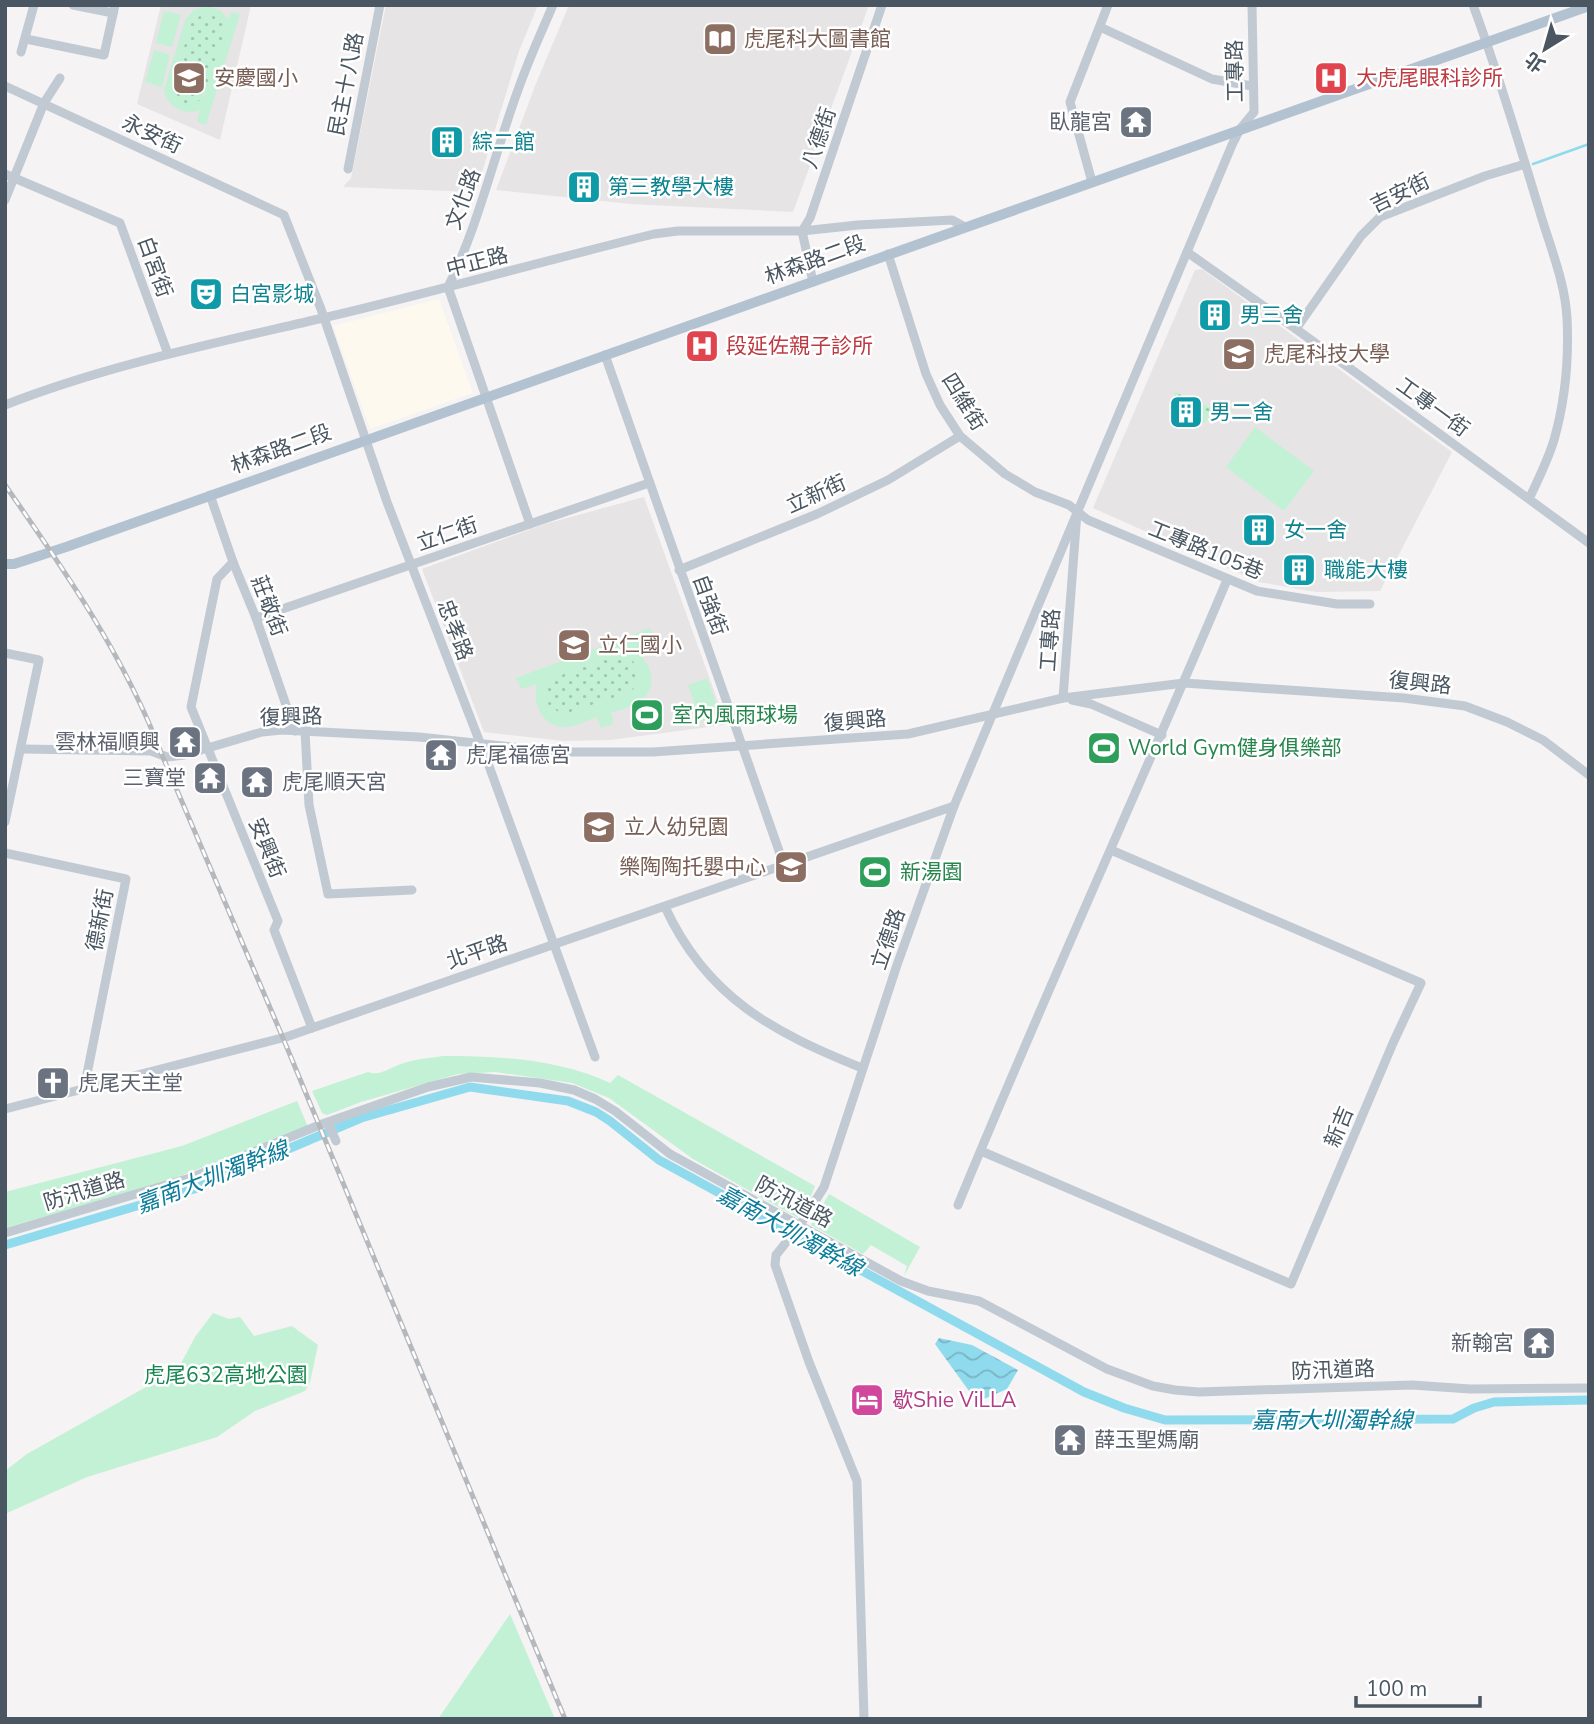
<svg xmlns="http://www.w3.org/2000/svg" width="1594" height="1724" font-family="'Nunito Sans','Noto Sans TC',sans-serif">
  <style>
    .commercial { fill: #fdf9ef }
    .education { fill: #e6e4e5 }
    .grass { fill: url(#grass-dots) }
    .park { fill: #c3f1d5; fill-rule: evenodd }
    .water { fill: url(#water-waves) }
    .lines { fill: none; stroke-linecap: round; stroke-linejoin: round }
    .stream { stroke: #90daee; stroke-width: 2.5 }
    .canal { stroke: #90daee; stroke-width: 9 }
    .minor { stroke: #c1cad2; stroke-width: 9 }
    .major { stroke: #b3c2d1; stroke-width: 10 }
    .rail-casing { stroke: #b5b8bd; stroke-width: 5 }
    .rail { stroke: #fff; stroke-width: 2.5; stroke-dasharray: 8; stroke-linecap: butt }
    .labels { text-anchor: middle; stroke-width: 5; stroke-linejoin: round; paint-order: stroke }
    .education-label { font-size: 21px; fill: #785e54; stroke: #fff; text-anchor: start }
    .street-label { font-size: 21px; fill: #4a5661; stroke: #fff }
    .health-label { font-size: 21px; fill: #be3a42; stroke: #fff; text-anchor: start }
    .worship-label { font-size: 21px; fill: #5b616d; stroke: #fff; text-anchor: end }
    .culture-label { font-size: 21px; fill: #0d838f; stroke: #fff; text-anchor: start }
    .leisure-label { font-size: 21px; fill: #27864d; stroke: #fff; text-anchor: start }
    .park-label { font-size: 21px; fill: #17864f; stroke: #fff }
    .hotel-label { font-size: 21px; fill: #b23c85; stroke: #fff; text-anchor: start }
    .water-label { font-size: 23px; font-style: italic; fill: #0c7c9b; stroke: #fff }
  </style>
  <defs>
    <pattern id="grass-dots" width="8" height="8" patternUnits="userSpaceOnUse" patternTransform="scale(1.75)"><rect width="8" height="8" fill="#c3f1d5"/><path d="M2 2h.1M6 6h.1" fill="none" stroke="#a0c6b0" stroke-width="1.8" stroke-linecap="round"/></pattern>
    <pattern id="water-waves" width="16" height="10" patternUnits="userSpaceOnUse" patternTransform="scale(1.75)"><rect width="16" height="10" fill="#90daee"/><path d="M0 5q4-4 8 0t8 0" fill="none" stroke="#78b4c4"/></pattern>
  </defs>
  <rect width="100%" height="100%" fill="#f5f3f3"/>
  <polygon class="commercial" points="439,299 473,393 370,429 333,326"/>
  <g class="education">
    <polygon points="161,5 251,5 220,140 137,104"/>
    <polygon points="386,5 538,5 519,51 476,192 343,187 351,178"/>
    <polygon points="569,5 869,5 793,212 631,204 496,190 535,86"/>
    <polygon points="1202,269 1452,452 1380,591 1316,592 1259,582 1093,508 1195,270"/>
    <polygon points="644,497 725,721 724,725 610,740 563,741 484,732 422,569 545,524"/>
  </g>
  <g class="grass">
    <path d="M202 14C211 14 223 17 224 27 226 36 219 51 216 60 211 77 203 125 176 97L173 83 191 23Z"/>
    <polygon points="1175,392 1212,408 1205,423 1170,407"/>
    <path d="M619 654C635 656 641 670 638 685L630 692 568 713 558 712 545 702 544 687 552 678Z"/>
  </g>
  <g class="park">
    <path d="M206 6 220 10 228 19 231 12 240 14 206 125 197 122 200 110C184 116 167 107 164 90L185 20 194 10ZM207 14 215 16 223 22 224 35 205 96 195 104H185L176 97 173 83 191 23 198 16Z"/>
    <polygon points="164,11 181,15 172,47 156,43"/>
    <polygon points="154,50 170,55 162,87 145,82"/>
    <polygon points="1255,427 1314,471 1284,511 1226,467"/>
    <path d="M650 628 655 641 634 650C651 661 660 686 641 701 632 708 619 710 609 713L612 714 613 724 601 728 597 717C587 720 575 727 564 727 542 727 532 702 537 684L521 689 516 678ZM619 654C635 656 641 670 638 685L630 692 568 713 558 712 545 702 544 687 552 678Z"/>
    <polygon points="707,678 720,714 701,721 688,685"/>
    <path d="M443 1056C498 1056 559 1059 610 1083L618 1075 815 1186 809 1201 798 1218 693 1159 609 1098 572 1083 495 1072 458 1074 361 1102 327 1115 322 1113 312 1091 368 1072C380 1077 392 1066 404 1063 416 1059 430 1058 443 1056Z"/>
    <polygon points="297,1101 308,1127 159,1184 5,1228 5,1192 182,1146"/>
    <polygon points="829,1194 920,1247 904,1276 907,1266 871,1245 863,1254 811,1225"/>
    <polygon points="213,1313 229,1319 240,1317 254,1336 292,1326 318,1345 310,1382 305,1391 255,1411 217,1437 87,1477 5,1514 5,1471 27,1454 178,1369 195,1337"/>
    <polygon points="510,1614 555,1719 438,1719"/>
  </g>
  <polygon class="water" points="939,1338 972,1345 1018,1370 1007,1389 977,1402 935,1344"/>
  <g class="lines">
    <polyline class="stream" points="1533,164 1589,144"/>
    <polyline class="canal" points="5,1245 194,1189 361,1118 470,1087 568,1101 596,1112 610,1121 659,1160 1084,1392 1124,1408 1165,1420 1453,1419 1474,1408 1494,1402 1589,1400"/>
    <g class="minor">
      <polyline points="73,5 113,13"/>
      <path d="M1473 5C1498 72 1518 140 1539 209 1549 244 1565 281 1567 318 1569 358 1565 401 1554 440 1548 460 1538 480 1529 499"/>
      <polyline points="1100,27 1212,79 1252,86"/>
      <polyline points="26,39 104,55 115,5"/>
      <polyline points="21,52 34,5"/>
      <polyline points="5,86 284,215 321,309 387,502 489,766 595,1057"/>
      <polyline points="348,169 380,5"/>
      <polyline points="5,174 120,223 168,354"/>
      <polyline points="1092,182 1070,102 1108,5"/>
      <polyline points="5,200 44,103 60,78"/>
      <polyline points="1187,252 1296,329 1589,543"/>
      <polyline points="888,254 926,374 940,405 960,436 1005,474 1035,492 1069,505 1088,520 1257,591 1337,604 1370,604"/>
      <polyline points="813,282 802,231 810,218 882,5"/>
      <polyline points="1296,329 1361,236 1380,217 1485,176 1525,164"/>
      <polyline points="605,355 784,865"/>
      <path d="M5 405C107 365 216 343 323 318 434 292 543 261 654 234L678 231H802L858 225 952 220 965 227"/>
      <polyline points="210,495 233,562 256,618 295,731"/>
      <path d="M530 524 448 287C479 224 494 155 518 90 528 61 541 33 553 5"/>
      <polyline points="233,562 217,579 191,707 278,921 274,930 312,1028"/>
      <polyline points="679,570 817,514 888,480 960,436"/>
      <polyline points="256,618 649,483"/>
      <polyline points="5,653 39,660 5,822"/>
      <polyline points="1063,698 1077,513 1232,145 1240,129 1254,112 1252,5"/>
      <polyline points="1072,700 1091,704 1162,735"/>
      <polyline points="305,731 309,805 328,894 412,890"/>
      <polyline points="21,749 151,751 167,757 184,755 262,732 282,730 419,737 560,752 653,752 908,734 1063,698 1184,683 1404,698 1465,706 1507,722 1543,740 1589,775"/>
      <polyline points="5,853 126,879 84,1089"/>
      <path d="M665 907C707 998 773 1032 862 1068"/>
      <polyline points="5,1109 286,1037 954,806"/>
      <polyline points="328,1123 336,1141"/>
      <polyline points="981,1151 1291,1284 1393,1043 1421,983 1111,850"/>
      <path d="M958 1205C1044 995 1139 789 1227 580"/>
      <polyline points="5,1233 193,1177 322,1124 428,1087 471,1077 540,1083 574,1090 595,1099 615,1111 670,1154 901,1281 928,1291 979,1301 1107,1369 1153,1386 1175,1390 1199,1392 1412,1385 1470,1389 1589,1388"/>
      <polyline points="864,1719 857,1481 809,1362 775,1265 776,1255 800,1225 824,1187 897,965 954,806 1077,513"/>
    </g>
    <polyline class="major" points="5,564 14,564 66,547 1589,6"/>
    <g class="rail-casing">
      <path id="rail" d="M5 485C65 571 125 657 162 755L283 1038 565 1719"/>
    </g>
    <use href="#rail" class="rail"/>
  </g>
  <defs>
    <g id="library-square" transform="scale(1.75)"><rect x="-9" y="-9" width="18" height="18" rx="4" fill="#8d6e63" stroke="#fff"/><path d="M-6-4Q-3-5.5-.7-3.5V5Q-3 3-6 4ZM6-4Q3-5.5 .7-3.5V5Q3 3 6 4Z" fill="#fff"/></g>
    <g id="school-square" transform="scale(1.75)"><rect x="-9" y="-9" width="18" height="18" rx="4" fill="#8d6e63" stroke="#fff"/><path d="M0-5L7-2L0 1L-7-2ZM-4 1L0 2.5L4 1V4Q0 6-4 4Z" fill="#fff"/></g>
    <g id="hospital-square" transform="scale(1.75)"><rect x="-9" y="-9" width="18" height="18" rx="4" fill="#e0444e" stroke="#fff"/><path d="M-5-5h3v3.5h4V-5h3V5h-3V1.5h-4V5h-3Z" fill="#fff"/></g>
    <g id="temple-square" transform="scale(1.75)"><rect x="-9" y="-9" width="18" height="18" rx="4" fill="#6b7280" stroke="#fff"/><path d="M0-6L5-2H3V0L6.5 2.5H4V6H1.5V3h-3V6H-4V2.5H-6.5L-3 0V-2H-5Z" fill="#fff"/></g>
    <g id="building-square" transform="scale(1.75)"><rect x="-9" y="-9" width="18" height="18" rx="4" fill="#0f9aa8" stroke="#fff"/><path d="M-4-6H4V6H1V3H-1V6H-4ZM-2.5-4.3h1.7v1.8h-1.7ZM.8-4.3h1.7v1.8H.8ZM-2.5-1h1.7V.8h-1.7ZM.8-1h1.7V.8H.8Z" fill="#fff"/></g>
    <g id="theatre-square" transform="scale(1.75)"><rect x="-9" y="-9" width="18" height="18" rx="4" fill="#0f9aa8" stroke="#fff"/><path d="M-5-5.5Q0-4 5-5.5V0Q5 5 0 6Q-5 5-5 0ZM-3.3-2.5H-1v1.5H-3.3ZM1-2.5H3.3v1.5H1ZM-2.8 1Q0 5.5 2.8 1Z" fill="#fff"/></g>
    <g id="university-square" transform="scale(1.75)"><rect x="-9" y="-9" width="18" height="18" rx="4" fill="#8d6e63" stroke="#fff"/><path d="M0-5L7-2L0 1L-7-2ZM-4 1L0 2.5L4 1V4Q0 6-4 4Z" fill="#fff"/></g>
    <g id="stadium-square" transform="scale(1.75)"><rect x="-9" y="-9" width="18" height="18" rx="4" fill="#2e9e5b" stroke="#fff"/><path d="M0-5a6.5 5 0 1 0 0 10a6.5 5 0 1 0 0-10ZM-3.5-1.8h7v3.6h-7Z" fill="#fff"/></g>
    <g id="church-square" transform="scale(1.75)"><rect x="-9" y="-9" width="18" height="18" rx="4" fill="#6b7280" stroke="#fff"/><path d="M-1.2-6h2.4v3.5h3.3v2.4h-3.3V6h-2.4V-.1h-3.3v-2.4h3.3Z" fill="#fff"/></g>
    <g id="hotel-square" transform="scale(1.75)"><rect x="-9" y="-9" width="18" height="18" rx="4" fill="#d1479c" stroke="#fff"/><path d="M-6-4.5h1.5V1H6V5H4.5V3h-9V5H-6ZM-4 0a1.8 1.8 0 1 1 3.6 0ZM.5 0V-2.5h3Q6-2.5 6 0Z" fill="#fff"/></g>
  </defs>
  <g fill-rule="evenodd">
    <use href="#library-square" x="720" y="39"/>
    <use href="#school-square" x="189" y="78"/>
    <use href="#hospital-square" x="1331" y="78"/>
    <use href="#temple-square" x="1136" y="122"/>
    <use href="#building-square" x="447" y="142"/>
    <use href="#building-square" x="584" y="187"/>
    <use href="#theatre-square" x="206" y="294"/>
    <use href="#building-square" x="1215" y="315"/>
    <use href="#hospital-square" x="702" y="346"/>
    <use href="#university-square" x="1239" y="354"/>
    <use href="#building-square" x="1186" y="412"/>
    <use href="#building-square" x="1259" y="530"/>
    <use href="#building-square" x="1299" y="570"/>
    <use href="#school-square" x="574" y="645"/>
    <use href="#stadium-square" x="647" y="715"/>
    <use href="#temple-square" x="185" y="742"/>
    <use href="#stadium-square" x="1104" y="748"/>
    <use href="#temple-square" x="441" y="755"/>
    <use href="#temple-square" x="210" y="778"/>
    <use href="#temple-square" x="257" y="782"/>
    <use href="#school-square" x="599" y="827"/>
    <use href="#school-square" x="791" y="867"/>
    <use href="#stadium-square" x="875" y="872"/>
    <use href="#church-square" x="53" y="1083"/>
    <use href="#temple-square" x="1539" y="1343"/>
    <use href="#hotel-square" x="867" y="1400"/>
    <use href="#temple-square" x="1070" y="1440"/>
  </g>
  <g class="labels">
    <g class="education-label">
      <text x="744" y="46">虎尾科大圖書館</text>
      <text x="214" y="85">安慶國小</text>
      <text x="1264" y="361">虎尾科技大學</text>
      <text x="598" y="652">立仁國小</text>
      <text x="624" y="834">立人幼兒園</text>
      <text x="766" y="874" text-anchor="end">樂陶陶托嬰中心</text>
    </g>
    <g class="street-label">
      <text transform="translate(1235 71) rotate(-91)" y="7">工專路</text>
      <text transform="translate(346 84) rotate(-79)" y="7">民主十八路</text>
      <text transform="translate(152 134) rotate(25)" y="7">永安街</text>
      <text transform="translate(819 138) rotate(-71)" y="7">八德街</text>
      <text transform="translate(1400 193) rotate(-26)" y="7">吉安街</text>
      <text transform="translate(463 199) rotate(-70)" y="7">文化路</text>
      <text transform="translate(815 260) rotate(-20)" y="7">林森路二段</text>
      <text transform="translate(477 262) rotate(-14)" y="7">中正路</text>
      <text transform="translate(155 267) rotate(70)" y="7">白宮街</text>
      <text transform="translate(964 402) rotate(58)" y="7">四維街</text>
      <text transform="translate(1433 407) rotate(36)" y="7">工專一街</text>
      <text transform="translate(281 449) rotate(-20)" y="7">林森路二段</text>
      <text transform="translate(816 494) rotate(-24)" y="7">立新街</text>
      <text transform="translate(447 534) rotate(-19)" y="7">立仁街</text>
      <text transform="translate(1206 550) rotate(22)" y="7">工專路105巷</text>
      <text transform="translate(710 605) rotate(70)" y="7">自強街</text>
      <text transform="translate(269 606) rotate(69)" y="7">莊敬街</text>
      <text transform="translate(455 630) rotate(69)" y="7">忠孝路</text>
      <text transform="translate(1050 640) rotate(-86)" y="7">工專路</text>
      <text transform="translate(1420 683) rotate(6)" y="7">復興路</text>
      <text transform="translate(291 717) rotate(-2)" y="7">復興路</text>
      <text transform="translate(855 721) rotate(-5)" y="7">復興路</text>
      <text transform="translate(267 848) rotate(68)" y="7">安興街</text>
      <text transform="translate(100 920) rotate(-79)" y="7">德新街</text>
      <text transform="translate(888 939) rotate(-71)" y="7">立德路</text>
      <text transform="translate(477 952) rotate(-19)" y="7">北平路</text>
      <text transform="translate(1339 1127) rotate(-68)" y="7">新吉</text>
      <text transform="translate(84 1191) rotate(-17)" y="7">防汛道路</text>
      <text transform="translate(794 1202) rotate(28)" y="7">防汛道路</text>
      <text transform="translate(1333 1370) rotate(-2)" y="7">防汛道路</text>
    </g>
    <g class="health-label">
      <text x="1356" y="85">大虎尾眼科診所</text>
      <text x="726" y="353">段延佐親子診所</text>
    </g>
    <g class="worship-label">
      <text x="1112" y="129">臥龍宮</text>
      <text x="160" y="749">雲林福順興</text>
      <text x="466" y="762" text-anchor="start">虎尾福德宮</text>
      <text x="186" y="785">三寶堂</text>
      <text x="282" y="789" text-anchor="start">虎尾順天宮</text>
      <text x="78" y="1090" text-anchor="start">虎尾天主堂</text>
      <text x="1514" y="1350">新翰宮</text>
      <text x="1094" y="1447" text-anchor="start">薛玉聖媽廟</text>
    </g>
    <g class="culture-label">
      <text x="472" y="149">綜二館</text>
      <text x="608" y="194">第三教學大樓</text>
      <text x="230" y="301">白宮影城</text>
      <text x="1240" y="322">男三舍</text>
      <text x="1210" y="419">男二舍</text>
      <text x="1284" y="537">女一舍</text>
      <text x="1324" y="577">職能大樓</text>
    </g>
    <g class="leisure-label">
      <text x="672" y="722">室內風雨球場</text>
      <text x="1128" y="755">World Gym健身俱樂部</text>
      <text x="900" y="879">新湯園</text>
    </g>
    <g class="park-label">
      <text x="226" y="1382">虎尾632高地公園</text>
    </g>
    <g class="hotel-label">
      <text x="892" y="1407">歇Shie ViLLA</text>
    </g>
    <g class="water-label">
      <text transform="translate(212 1177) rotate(-21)" y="8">嘉南大圳濁幹線</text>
      <text transform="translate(790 1231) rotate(29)" y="8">嘉南大圳濁幹線</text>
      <text x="1332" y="1428">嘉南大圳濁幹線</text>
    </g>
  </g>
  <rect width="1594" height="1724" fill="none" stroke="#4a5661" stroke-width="14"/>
  <g transform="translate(1545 49) rotate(217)" stroke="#ffffff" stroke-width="5" paint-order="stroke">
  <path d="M0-5L12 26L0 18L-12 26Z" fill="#4a5661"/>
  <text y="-10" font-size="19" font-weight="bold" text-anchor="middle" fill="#4a5661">北</text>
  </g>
  <path d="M1356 1696v10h124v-10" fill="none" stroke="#4a5661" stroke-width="3.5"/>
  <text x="1366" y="1696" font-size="21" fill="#4a5661" stroke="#ffffff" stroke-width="5" paint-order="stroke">100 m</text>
</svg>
